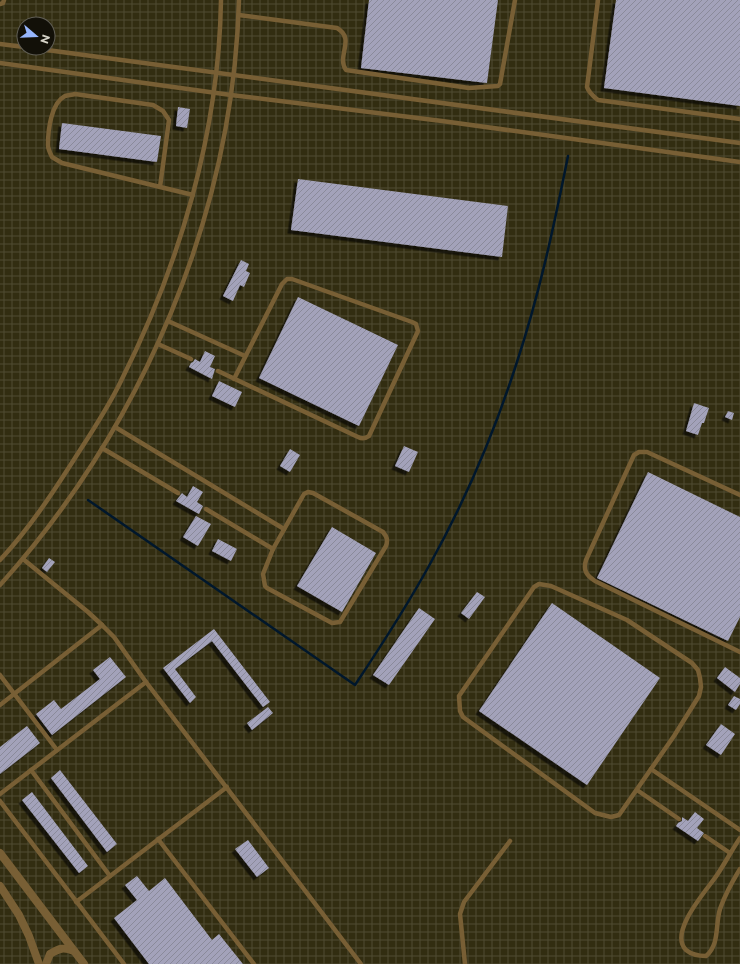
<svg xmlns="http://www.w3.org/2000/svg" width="740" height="964" font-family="Montserrat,sans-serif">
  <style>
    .industrial { fill: url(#industrial-grid); fill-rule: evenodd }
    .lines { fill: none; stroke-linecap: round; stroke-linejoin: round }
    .stream { stroke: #00172c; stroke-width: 2.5 }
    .building { fill: url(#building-hatch); filter: url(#shadow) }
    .service { stroke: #785f35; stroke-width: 4.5 }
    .tertiary { stroke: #785f35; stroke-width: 8 }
  </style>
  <defs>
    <pattern id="industrial-grid" width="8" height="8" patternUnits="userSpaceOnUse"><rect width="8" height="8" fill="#322d11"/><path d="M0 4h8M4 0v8" fill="none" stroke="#4f4b32"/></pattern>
    <pattern id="building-hatch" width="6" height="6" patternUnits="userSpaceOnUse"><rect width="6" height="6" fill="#a3a2ba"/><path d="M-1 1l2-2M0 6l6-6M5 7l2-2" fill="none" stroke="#8a8a9a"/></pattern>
    <filter id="shadow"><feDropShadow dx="-3.5" dy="3.5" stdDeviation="0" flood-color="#0009"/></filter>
  </defs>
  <rect width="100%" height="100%" fill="#2b2713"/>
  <path class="industrial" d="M0 0H740V964H0ZM24 24H48V48H24Z"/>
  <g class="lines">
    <path class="stream" d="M88 500 355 685C381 646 407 606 430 564 465 501 494 433 516 365 539 296 554 226 568 156"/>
  </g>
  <g class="building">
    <polygon points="369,0 498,0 487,83 361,68"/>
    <polygon points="616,0 740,0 740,106 604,88"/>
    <polygon points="178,107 190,109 187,128 176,126"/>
    <polygon points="62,123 161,136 157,162 59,149"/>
    <polygon points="298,179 508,206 502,257 291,230"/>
    <polygon points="241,260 249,264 246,271 250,273 244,287 240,285 233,301 223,296"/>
    <polygon points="298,297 398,345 359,426 259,378"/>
    <polygon points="205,351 215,356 210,367 215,369 212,379 189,367 191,363 193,362 195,359 200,362"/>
    <polygon points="219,381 242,392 235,407 212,396"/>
    <polygon points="694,403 709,408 704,423 702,423 698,435 686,431"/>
    <polygon points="728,411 734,413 732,420 725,417"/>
    <polygon points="404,446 418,452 409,472 395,466"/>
    <polygon points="290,449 300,455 290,472 280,466"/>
    <polygon points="648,472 740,517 740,617 728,641 597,578"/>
    <polygon points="193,486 203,492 197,502 203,506 199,514 176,501 182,493 187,497"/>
    <polygon points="196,516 211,524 198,546 183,537"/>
    <polygon points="332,527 376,553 342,612 297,586"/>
    <polygon points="218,539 237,549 231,561 212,551"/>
    <polygon points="49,558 55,562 47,572 42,568"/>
    <polygon points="477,592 485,597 469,619 461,613"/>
    <polygon points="552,603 660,678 587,785 479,711"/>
    <polygon points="419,608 435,619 389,685 373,675"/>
    <polygon points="214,629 270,702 263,707 212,641 175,669 196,697 190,703 163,668"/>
    <polygon points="110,657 126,677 52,735 36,714 54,700 61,709 100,679 93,670"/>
    <polygon points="725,667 740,678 740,684 735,692 717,678"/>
    <polygon points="734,696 740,699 740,704 736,710 728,705"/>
    <polygon points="268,707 273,713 252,730 247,723"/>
    <polygon points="721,724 735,734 721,755 706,745"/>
    <polygon points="27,726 40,743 0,774 0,747"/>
    <polygon points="60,770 117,844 107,852 51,778"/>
    <polygon points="32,792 88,866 79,873 22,800"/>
    <polygon points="695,812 704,819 697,828 704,833 698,841 676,826 678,823 682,821 682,817 688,821"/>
    <polygon points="248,840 269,868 257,877 235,849"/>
    <polygon points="137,876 149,891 165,878 212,940 219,934 243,964 149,964 114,918 137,900 125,885"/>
  </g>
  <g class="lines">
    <g class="service">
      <path d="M598 0 587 87C589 93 593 96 598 100L740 119"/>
      <polyline points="0,4 3,3 4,0"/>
      <path d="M239 15 337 28C356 39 336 56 346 70L469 88 498 86 500 84 515 0"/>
      <polyline points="0,44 24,47"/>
      <polyline points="32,48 740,143"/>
      <polyline points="0,63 231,95 442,121 740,162"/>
      <path d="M160 187 169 120 163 111 153 105 75 94C72 95 68 95 65 96 51 103 48 130 48 145 48 149 50 153 52 157L62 163 193 195"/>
      <polyline points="168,321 245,356"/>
      <polyline points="158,344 191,359"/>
      <path d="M218 371 358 437C362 439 365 439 369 436L418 331 416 324 412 322 292 279H287L282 284 234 379"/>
      <polyline points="115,427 284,529"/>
      <polyline points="102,448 178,493"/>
      <path d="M308 492 313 493 383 532C387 537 388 540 386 546L340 622 332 623 267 588 265 586 263 574 273 549 304 494Z"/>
      <path d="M740 495 647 452H639L634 455 586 560C583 570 586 575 595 581L740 652"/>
      <polyline points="206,509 273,549"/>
      <polyline points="23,559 88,612 102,625 114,637 146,682 361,964"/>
      <path d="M0 560C29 529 52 494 75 458 91 433 108 408 121 381 180 264 219 132 221 0"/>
      <polygon points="539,584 551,586 627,620 692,663 698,670 700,678 701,687 699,696 674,736 619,815 611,817 595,813 463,717 460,711 459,696 534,587"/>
      <path d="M0 585C143 426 233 214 239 0"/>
      <polyline points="0,675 57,750"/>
      <polyline points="0,705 102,625"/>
      <polyline points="651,769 740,830"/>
      <polyline points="31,770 110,876"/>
      <polyline points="637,790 679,819"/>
      <polyline points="0,794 146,682"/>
      <polyline points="0,801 124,964"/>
      <polyline points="705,836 730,853"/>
      <path d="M740 838C732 850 725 863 717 875 707 890 668 932 686 950 692 955 698 956 706 956 720 944 715 925 720 909 725 895 732 882 740 869"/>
      <polyline points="158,839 254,964"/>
      <polyline points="76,902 227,787"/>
      <polyline points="465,964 460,914 464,902 510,841"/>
    </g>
    <g class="tertiary">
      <polyline points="0,853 84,964"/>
      <polyline points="0,886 19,915 29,936 39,964"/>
      <path d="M46 964 50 954C60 948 63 947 74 951"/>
    </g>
  </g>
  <g transform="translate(36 36) rotate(109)"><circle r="19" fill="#121008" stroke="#605e55"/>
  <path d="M0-3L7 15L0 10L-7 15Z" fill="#97b6fd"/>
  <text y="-6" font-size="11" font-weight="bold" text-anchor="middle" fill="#d6d4c8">N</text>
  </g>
</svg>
